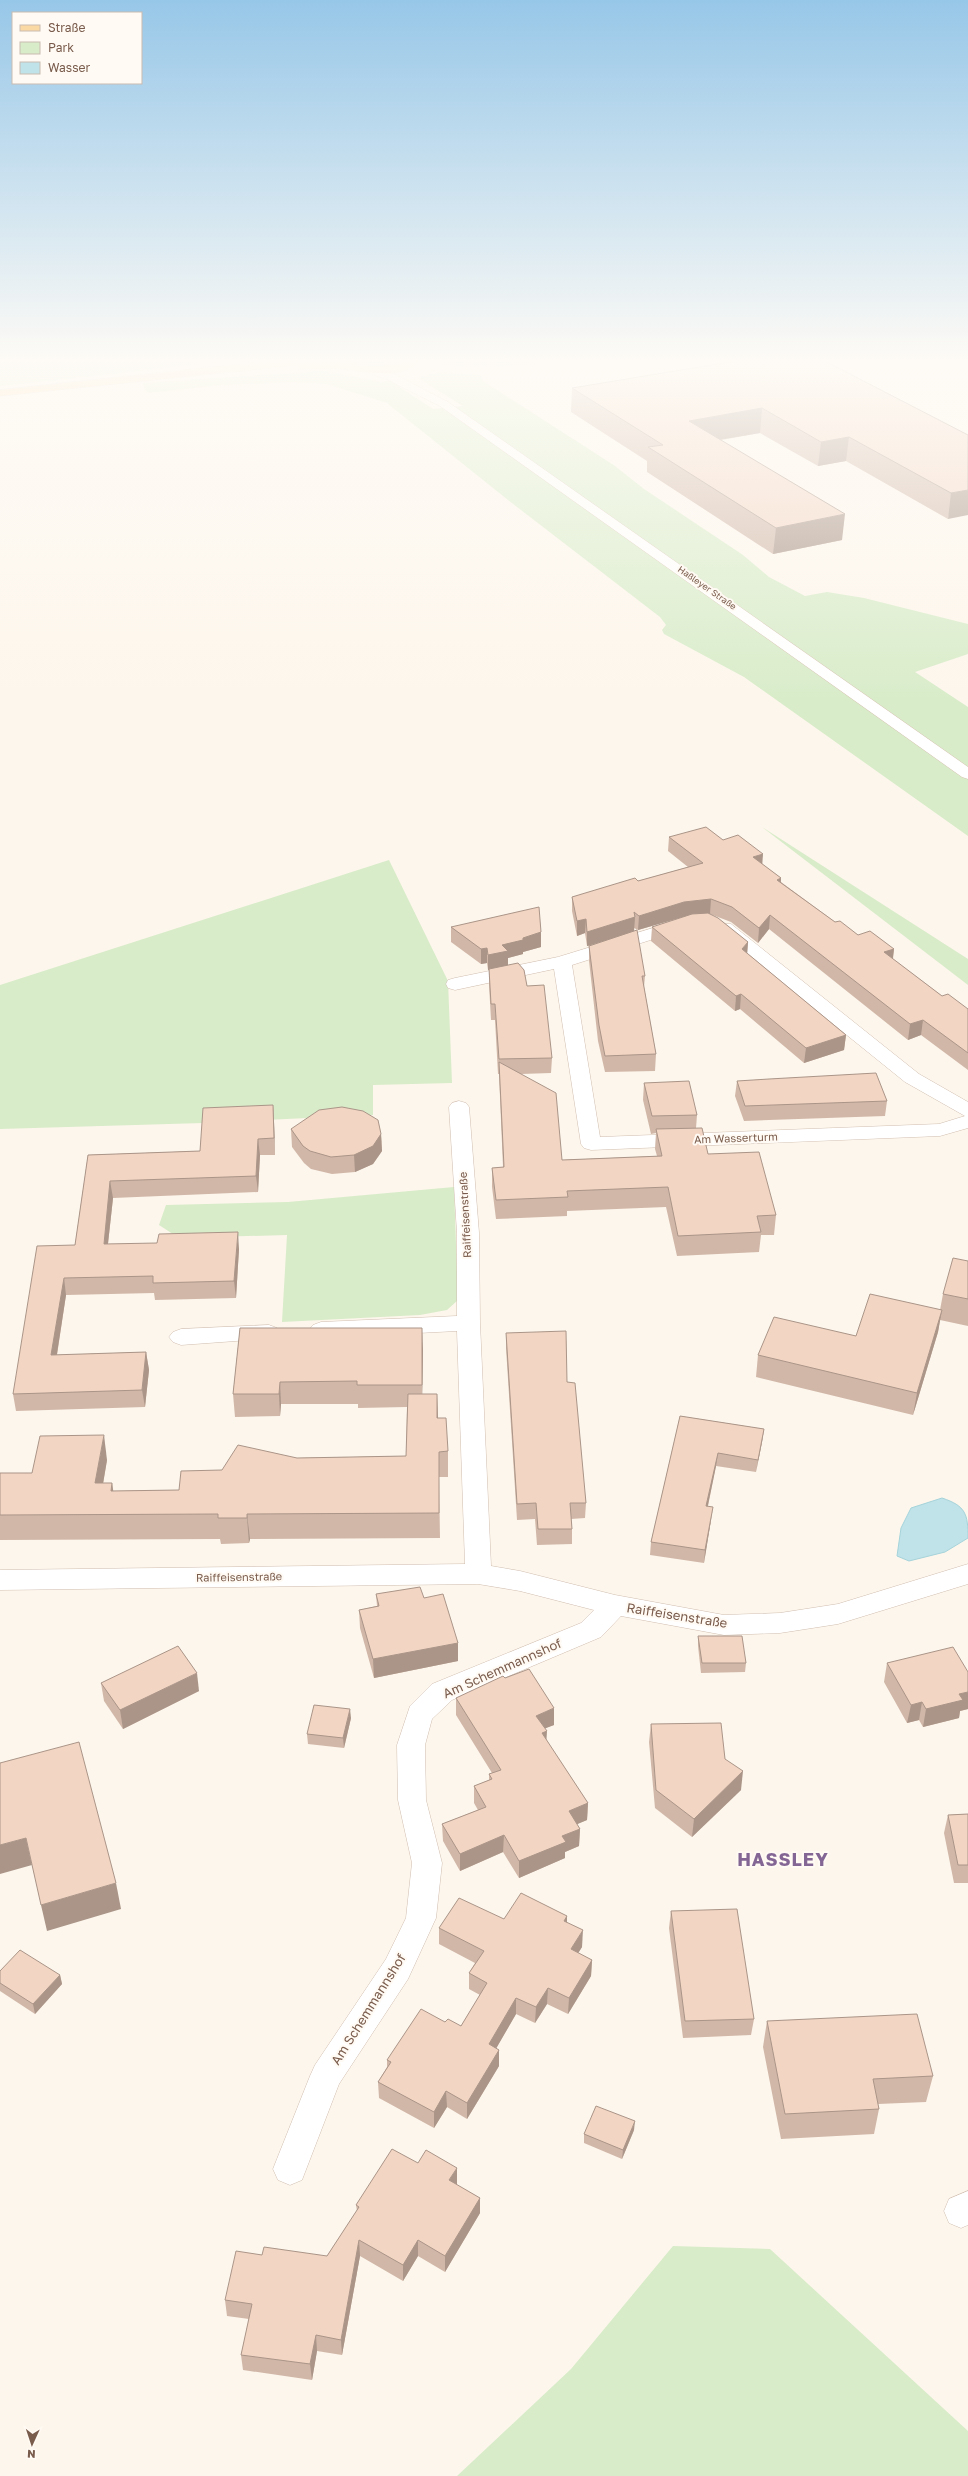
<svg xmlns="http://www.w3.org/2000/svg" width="968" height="2476" font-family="'Golos Text',sans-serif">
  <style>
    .green { fill: #d8ecc9 }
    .water { fill: #bfe3e8; stroke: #a5d3da }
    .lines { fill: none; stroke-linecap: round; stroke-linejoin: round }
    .street-casing { stroke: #d1beb0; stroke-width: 1 }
    .secondary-casing { stroke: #d6c0b0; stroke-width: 1 }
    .primary-casing { stroke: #dad1cd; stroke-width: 1 }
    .street { fill: #fff; fill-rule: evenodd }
    .secondary { fill: #fff; fill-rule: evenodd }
    .primary { fill: #fbd9a5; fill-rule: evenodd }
    .wall { fill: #d1b7a8 }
    .shaded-wall { fill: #aa9588 }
    .building { fill: #f3d5c3; stroke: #aa9588 }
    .labels { text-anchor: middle; stroke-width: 4; stroke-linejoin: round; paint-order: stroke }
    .far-street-label { font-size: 9px; fill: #7a5c4d; stroke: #fffaf3 }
    .street-label { font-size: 11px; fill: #7a5c4d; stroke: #fffaf3 }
    .near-street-label { font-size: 13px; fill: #7a5c4d; stroke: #fffaf3 }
    .near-district-label { font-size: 18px; font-weight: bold; letter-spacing: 1px; fill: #846695; stroke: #fffaf3 }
  </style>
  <rect width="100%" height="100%" fill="#fdf6ec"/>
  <g class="green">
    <polygon points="0,359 248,359 0,386"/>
    <path d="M348 359H406C395 370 358 371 348 359Z"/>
    <path d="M608 359C583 360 445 375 434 360Z"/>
    <polygon points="323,371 382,382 392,380 401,385 398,386 433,409 463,406 418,378 439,372 481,375 483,381 615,466 644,489 743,555 769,577 805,596 827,592 864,598 968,624 968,654 915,672 968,707 968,836 744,677 664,634 662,630 666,625 660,617 508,500 387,403 327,384 295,382 222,385 148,393 143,386 143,383"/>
    <polygon points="762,827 968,959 968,985"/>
    <polygon points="389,860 448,981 452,1083 373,1085 373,1115 203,1123 0,1129 0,985"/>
    <polygon points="454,1187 458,1300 447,1310 420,1315 282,1322 287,1235 179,1238 159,1225 166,1205 288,1202"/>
    <polygon points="673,2246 770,2249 968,2431 968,2476 457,2476 571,2369"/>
  </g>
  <path class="water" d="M942 1498C966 1506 968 1514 968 1538L945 1552 909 1561 897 1556 901 1528 911 1508Z"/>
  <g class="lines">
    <g class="street-casing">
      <g id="street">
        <polygon points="679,920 685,921 688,925 685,929 572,965 600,1137 939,1124 965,1116 905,1082 719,932 716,928 719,924 731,924 919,1074 968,1102 968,1128 940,1136 591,1150 584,1148 581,1144 554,969 455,990 448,988 446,984 448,980 455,978 558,957"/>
        <polygon points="459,1101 466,1103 469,1107 479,1233 480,1323 491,1566 520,1571 615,1595 724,1615 780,1613 838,1604 968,1564 968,1584 838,1624 780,1633 724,1635 621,1616 601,1637 452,1700 432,1719 425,1745 426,1800 442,1863 436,1918 408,1979 339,2084 302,2180 290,2185 278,2180 273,2169 310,2076 315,2065 386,1959 406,1918 412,1863 398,1800 397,1745 410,1706 432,1684 581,1623 594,1610 520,1591 478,1584 0,1590 0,1570 465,1564 457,1331 321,1338 313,1335 309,1330 313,1325 321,1322 457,1316 457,1233 449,1107 452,1103"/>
        <polygon points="269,1325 277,1328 281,1333 277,1338 181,1345 173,1342 169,1337 173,1332 181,1329"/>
        <polygon points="968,2191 968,2225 961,2228 949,2223 944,2211 949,2199"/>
      </g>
    </g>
    <g class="secondary-casing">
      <polygon id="secondary" points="370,367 394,374 448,402 968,767 968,779 962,777 440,406 386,379 366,372 366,368"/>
    </g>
    <g class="primary-casing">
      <path id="primary" d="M288 359H325L316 363H335L331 359C347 359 360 368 376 367 393 367 406 359 422 359 405 381 366 372 344 369 331 368 316 369 303 369L299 368 298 365 0 396V390Z"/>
    </g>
    <use href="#street" class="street"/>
    <use href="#secondary" class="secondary"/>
    <use href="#primary" class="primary"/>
  </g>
  <g class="wall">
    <polygon points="748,359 968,435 948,519 846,461 818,466 760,433 721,440 842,540 773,554 647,472 647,461 571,412 572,388"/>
    <polygon points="669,837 723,840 762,864 781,878 781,882 835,922 858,935 894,949 893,959 942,996 968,1009 968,1070 921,1035 908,1040 769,929 758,943 731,922 710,914 709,914 748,942 747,953 846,1035 844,1050 804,1063 740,1009 735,1011 651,941 652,927 685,916 638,930 634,928 634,931 645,976 644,987 656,1054 655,1071 605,1072 598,1041 589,961 589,946 587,946 585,933 577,936 572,911 572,897 638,881 688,867 668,851"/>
    <polygon points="451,927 541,932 541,947 523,952 523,954 508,958 508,965 527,986 552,1058 551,1073 521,1074 562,1160 657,1156 655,1149 656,1133 651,1134 643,1100 644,1083 697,1115 696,1128 708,1154 776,1215 774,1235 761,1235 759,1252 677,1256 666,1207 567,1211 567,1216 496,1219 492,1187 492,1168 503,1167 499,1074 498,1074 495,1020 491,1020 489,984 489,970 488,970 487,963 481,964 451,942"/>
    <polygon points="737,1081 887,1101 885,1116 744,1121 735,1096"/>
    <polygon points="273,1105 274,1122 275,1155 260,1155 258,1192 113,1198 108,1244 239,1249 236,1298 155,1300 154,1293 66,1295 57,1355 146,1352 149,1370 145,1407 16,1411 13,1394 75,1245 88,1155 200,1151"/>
    <polygon points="291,1129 381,1134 382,1151 373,1164 355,1172 332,1174 311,1169 304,1163 292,1147"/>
    <polygon points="968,1261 968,1326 940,1320 938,1332 913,1415 756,1377 758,1355 856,1336 940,1310 943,1294"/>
    <polygon points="240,1328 423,1350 422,1394 437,1394 438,1418 448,1451 448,1477 439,1477 440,1538 250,1539 249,1543 221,1544 220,1539 0,1540 0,1473 32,1473 107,1460 103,1483 112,1483 113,1491 179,1490 222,1470 297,1458 406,1456 407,1407 358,1408 358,1404 281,1404 280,1416 235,1417 233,1394"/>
    <polygon points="506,1333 567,1382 586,1503 585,1518 571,1519 572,1529 572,1544 537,1545 535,1519 517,1520 506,1348"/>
    <polygon points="680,1416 764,1429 762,1442 756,1472 716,1466 708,1506 711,1520 704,1563 650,1555 651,1542"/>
    <polygon points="376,1594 424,1598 458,1643 458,1661 374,1678 360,1628 359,1610 377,1606"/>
    <polygon points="698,1636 746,1663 745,1672 701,1673 698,1646"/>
    <polygon points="887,1663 968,1672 968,1709 960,1711 959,1718 923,1727 919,1720 907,1723 884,1682"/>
    <polygon points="505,1678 554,1725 545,1728 546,1740 588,1803 587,1820 577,1824 580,1829 579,1846 565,1852 565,1858 519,1878 503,1852 460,1871 443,1841 442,1824 478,1810 474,1803 474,1786 489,1780 489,1774 492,1773 456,1715 456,1698"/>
    <polygon points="101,1683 199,1691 123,1729 104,1701"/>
    <polygon points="351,1718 344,1748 308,1744 307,1734"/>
    <polygon points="651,1724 725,1759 741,1790 692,1837 655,1808 649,1742"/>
    <polygon points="968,1814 968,1883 954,1883 944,1833 948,1815"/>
    <polygon points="671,1911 754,2019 751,2035 683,2038 669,1928"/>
    <polygon points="567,1916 567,1923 582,1947 578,1953 592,1960 591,1976 568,2014 547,2004 535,2023 516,2014 496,2048 499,2050 499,2066 467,2119 447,2107 434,2128 379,2098 378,2082 387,2067 387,2060 445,2022 461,2026 480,1995 469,1989 469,1973 475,1963 439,1944 439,1928 504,1919"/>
    <polygon points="0,1971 60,1975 62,1984 35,2014 0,1991"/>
    <polygon points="767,2021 933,2076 926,2102 878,2104 879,2109 874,2134 781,2139 763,2047"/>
    <polygon points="634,2130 622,2159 584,2143 584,2134"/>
    <polygon points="457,2184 457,2185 480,2198 480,2213 445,2272 418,2256 403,2281 360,2256 342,2355 317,2351 312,2380 243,2370 241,2355 249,2319 227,2316 225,2300 262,2255 327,2256 357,2211 356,2205"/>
  </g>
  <g class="shaded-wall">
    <polygon points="762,408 760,433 688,445 689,421"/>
    <polygon points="849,437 846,461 818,466 821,442"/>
    <polygon points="968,490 968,515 948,519 951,493"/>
    <polygon points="845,514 842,540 773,554 776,528"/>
    <polygon points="763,854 762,868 753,857"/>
    <polygon points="781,878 780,893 777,880"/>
    <polygon points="711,899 710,914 683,917 638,930 639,916 684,902"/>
    <polygon points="770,915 769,929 758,943 759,928"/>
    <polygon points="635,917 634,932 587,946 587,932"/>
    <polygon points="586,919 585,933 577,936 577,921"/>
    <polygon points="541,932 541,947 523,952 523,954 508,958 508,966 488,970 488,955 502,945"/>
    <polygon points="748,942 747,956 742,949"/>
    <polygon points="487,948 487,963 481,964 481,949"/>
    <polygon points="894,949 892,964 884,952"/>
    <polygon points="741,994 740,1009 735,1011 736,996"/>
    <polygon points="923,1020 921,1035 908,1040 910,1024"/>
    <polygon points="846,1035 844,1050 804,1063 806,1048"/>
    <polygon points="273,1105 274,1122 275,1155 274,1138"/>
    <polygon points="381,1134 382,1151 373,1164 355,1172 354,1155"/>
    <polygon points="258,1139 260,1155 258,1192 256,1176"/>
    <polygon points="110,1181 113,1198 106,1261 104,1244"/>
    <polygon points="238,1232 239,1249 236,1298 234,1281"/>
    <polygon points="64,1278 66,1295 54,1373 51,1355"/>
    <polygon points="942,1310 938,1332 913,1415 917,1393"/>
    <polygon points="422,1328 423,1350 422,1407"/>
    <polygon points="146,1352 149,1370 145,1407 142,1390"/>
    <polygon points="280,1382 281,1404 280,1416 279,1394"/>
    <polygon points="437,1394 438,1419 437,1418"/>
    <polygon points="764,1429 762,1442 756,1472 758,1460"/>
    <polygon points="104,1435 107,1460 99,1508 95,1483"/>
    <polygon points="718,1453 716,1466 705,1519 706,1506"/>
    <polygon points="112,1483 116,1508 111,1491"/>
    <polygon points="713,1507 711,1520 704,1563 705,1550"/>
    <polygon points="247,1514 250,1539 249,1543 247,1518"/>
    <polygon points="458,1643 458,1661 374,1678 373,1659"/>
    <polygon points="197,1673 199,1691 123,1729 120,1710"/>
    <polygon points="968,1692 968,1709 960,1711 959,1718 923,1727 926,1709 959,1694"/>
    <polygon points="922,1702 919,1720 907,1723 911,1705"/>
    <polygon points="554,1708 554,1725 536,1732 536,1716"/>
    <polygon points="350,1709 351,1718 344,1748 343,1738"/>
    <polygon points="547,1731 546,1748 542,1733"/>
    <polygon points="743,1771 741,1790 692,1837 694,1819"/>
    <polygon points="588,1803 587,1820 568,1828 569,1811"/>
    <polygon points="580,1829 579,1846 565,1852 565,1858 519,1878 519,1861 562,1836"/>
    <polygon points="504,1835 503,1852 460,1871 460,1854"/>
    <polygon points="26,1838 32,1865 0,1874 0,1845"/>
    <polygon points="116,1883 121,1909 47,1931 41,1905"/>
    <polygon points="567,1916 567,1933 564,1921"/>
    <polygon points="583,1930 582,1947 570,1966 571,1949"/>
    <polygon points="592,1960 591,1976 568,2014 569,1998"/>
    <polygon points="60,1975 62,1984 35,2014 33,2004"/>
    <polygon points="548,1988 547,2004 535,2023 536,2007"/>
    <polygon points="516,1998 516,2014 489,2061 489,2044"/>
    <polygon points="499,2050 499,2066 467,2119 467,2103"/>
    <polygon points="446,2091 447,2107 434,2128 434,2112"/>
    <polygon points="635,2121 634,2130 622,2159 623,2150"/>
    <polygon points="457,2168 457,2184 449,2196 449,2180"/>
    <polygon points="480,2198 480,2213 445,2272 445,2256"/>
    <polygon points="359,2240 360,2256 342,2355 341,2340"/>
    <polygon points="418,2240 418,2256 403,2281 403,2265"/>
    <polygon points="316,2335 317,2351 312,2380 310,2364"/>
  </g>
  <g class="building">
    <polygon points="748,359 821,359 968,435 968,490 951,493 849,437 821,442 762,408 689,421 845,514 776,528 648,447 663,445 572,388"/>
    <polygon points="706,827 723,840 738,835 763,854 753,857 781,878 777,880 835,922 840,921 858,935 870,931 894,949 884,952 942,996 948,994 968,1009 968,1053 923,1020 910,1024 770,915 759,928 732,907 711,899 684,902 639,916 634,912 635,917 587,932 586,919 577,921 572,897 635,878 638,881 703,863 669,837"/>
    <polygon points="539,907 541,932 523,938 523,940 502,945 508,951 488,955 487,948 481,949 451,927"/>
    <polygon points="708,913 718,918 748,942 742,949 846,1035 806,1048 741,994 736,996 652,927 692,914"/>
    <polygon points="637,930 645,976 642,976 656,1054 605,1056 599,1025 589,946"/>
    <polygon points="518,963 524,970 527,986 544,985 552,1058 499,1059 495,1004 491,1004 489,969"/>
    <polygon points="499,1062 556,1093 562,1160 662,1156 656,1129 702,1128 708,1154 759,1152 776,1215 757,1216 761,1232 678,1236 668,1187 567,1191 568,1197 496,1200 492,1168 504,1167"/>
    <polygon points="876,1073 887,1101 745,1106 737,1081 769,1079"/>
    <polygon points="689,1081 697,1115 652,1116 644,1083"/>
    <polygon points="273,1105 274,1138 258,1139 256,1176 110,1181 104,1244 157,1243 159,1234 238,1232 234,1281 153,1283 153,1276 64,1278 51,1355 146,1352 142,1390 13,1394 37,1246 75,1245 88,1155 200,1151 203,1108"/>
    <polygon points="342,1107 363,1111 378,1120 381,1134 373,1146 354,1155 331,1157 310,1151 303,1146 291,1129 319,1110"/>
    <polygon points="953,1258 968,1261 968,1299 943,1294"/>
    <polygon points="870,1294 942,1310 917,1393 758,1355 774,1317 856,1336"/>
    <polygon points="240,1328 422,1328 422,1385 357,1385 357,1381 280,1382 279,1394 233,1394"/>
    <polygon points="566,1331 567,1382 575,1383 586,1503 570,1503 572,1529 538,1529 536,1503 517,1504 506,1333"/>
    <polygon points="408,1394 437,1394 437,1418 446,1418 448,1451 439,1452 439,1513 247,1514 247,1518 218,1518 218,1514 0,1515 0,1473 32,1473 40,1436 104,1435 95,1483 112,1483 111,1491 179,1490 181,1471 222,1470 238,1445 297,1458 406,1456"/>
    <polygon points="680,1416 764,1429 758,1460 718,1453 706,1506 713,1507 705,1550 651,1542"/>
    <polygon points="420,1587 424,1598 443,1594 458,1643 373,1659 359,1610 379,1606 376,1594"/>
    <polygon points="698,1636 742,1636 746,1663 702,1663"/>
    <polygon points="178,1646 197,1673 120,1710 101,1683"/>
    <polygon points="953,1647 968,1672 968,1692 959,1694 963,1700 926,1709 922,1702 911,1705 887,1663"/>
    <polygon points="529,1669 554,1708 536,1716 547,1731 542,1733 588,1803 569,1811 580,1829 562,1836 566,1842 519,1861 504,1835 460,1854 442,1824 486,1807 474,1786 492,1779 489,1774 501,1770 456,1698 503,1676 505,1678"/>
    <polygon points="314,1705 350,1709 343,1738 307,1734"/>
    <polygon points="721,1723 725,1759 743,1771 694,1819 656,1790 651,1724"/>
    <polygon points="79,1742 116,1883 41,1905 26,1838 0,1845 0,1763"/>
    <polygon points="968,1814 968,1865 958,1865 948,1815"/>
    <polygon points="521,1893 567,1916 564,1921 583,1930 571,1949 592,1960 569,1998 548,1988 536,2007 516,1998 489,2044 499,2050 467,2103 446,2091 434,2112 378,2082 391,2062 387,2060 421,2009 445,2022 448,2019 461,2026 487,1983 469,1973 484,1951 439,1928 459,1898 504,1919"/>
    <polygon points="737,1909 754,2019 685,2021 671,1911"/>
    <polygon points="20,1950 60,1975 33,2004 0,1983 0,1971"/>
    <polygon points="917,2014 933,2076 873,2079 879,2109 785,2114 767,2021"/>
    <polygon points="596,2106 635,2121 623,2150 584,2134"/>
    <polygon points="392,2149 418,2163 426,2150 457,2168 449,2180 480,2198 445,2256 418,2240 403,2265 359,2240 341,2340 316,2335 310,2364 241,2355 252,2304 225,2300 236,2251 262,2255 264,2247 327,2256 359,2207 356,2205"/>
  </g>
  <linearGradient id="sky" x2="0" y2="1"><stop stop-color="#97c7e8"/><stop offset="0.51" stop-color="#fefbf6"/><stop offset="1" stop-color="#fefbf6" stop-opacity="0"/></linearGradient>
  <rect width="968" height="706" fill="url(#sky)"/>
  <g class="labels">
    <g class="far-street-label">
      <text transform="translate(707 588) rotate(35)" y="3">Haßleyer Straße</text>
    </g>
    <g class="street-label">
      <text transform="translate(736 1138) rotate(-2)" y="4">Am Wasserturm</text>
      <text transform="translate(465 1215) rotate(-93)" y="4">Raiffeisenstraße</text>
      <text transform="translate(239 1577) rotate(-1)" y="4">Raiffeisenstraße</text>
    </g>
    <g class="near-street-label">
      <text transform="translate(677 1615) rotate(9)" y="5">Raiffeisenstraße</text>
      <text transform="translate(502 1668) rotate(-24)" y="5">Am Schemmannshof</text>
      <text transform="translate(368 2009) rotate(-58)" y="5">Am Schemmannshof</text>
    </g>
    <g class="near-district-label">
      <text x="783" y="1866">HASSLEY</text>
    </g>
  </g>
  <rect x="12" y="12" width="130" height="72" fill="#fffaf3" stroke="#cabbb1"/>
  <rect x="20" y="25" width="20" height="6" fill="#fbd9a5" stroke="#cabbb1"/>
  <text x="48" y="32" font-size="12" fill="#7a5c4d">Straße</text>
  <rect x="20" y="42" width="20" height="12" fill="#d8ecc9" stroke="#cabbb1"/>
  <text x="48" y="52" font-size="12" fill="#7a5c4d">Park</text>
  <rect x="20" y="62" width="20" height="12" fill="#bfe3e8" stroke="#cabbb1"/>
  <text x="48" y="72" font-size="12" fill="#7a5c4d">Wasser</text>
  <g transform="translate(32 2444) rotate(183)" stroke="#fffaf3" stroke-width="3" paint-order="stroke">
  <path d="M0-3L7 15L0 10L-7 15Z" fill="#7a5c4d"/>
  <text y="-6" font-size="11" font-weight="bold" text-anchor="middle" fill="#7a5c4d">N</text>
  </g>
</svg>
